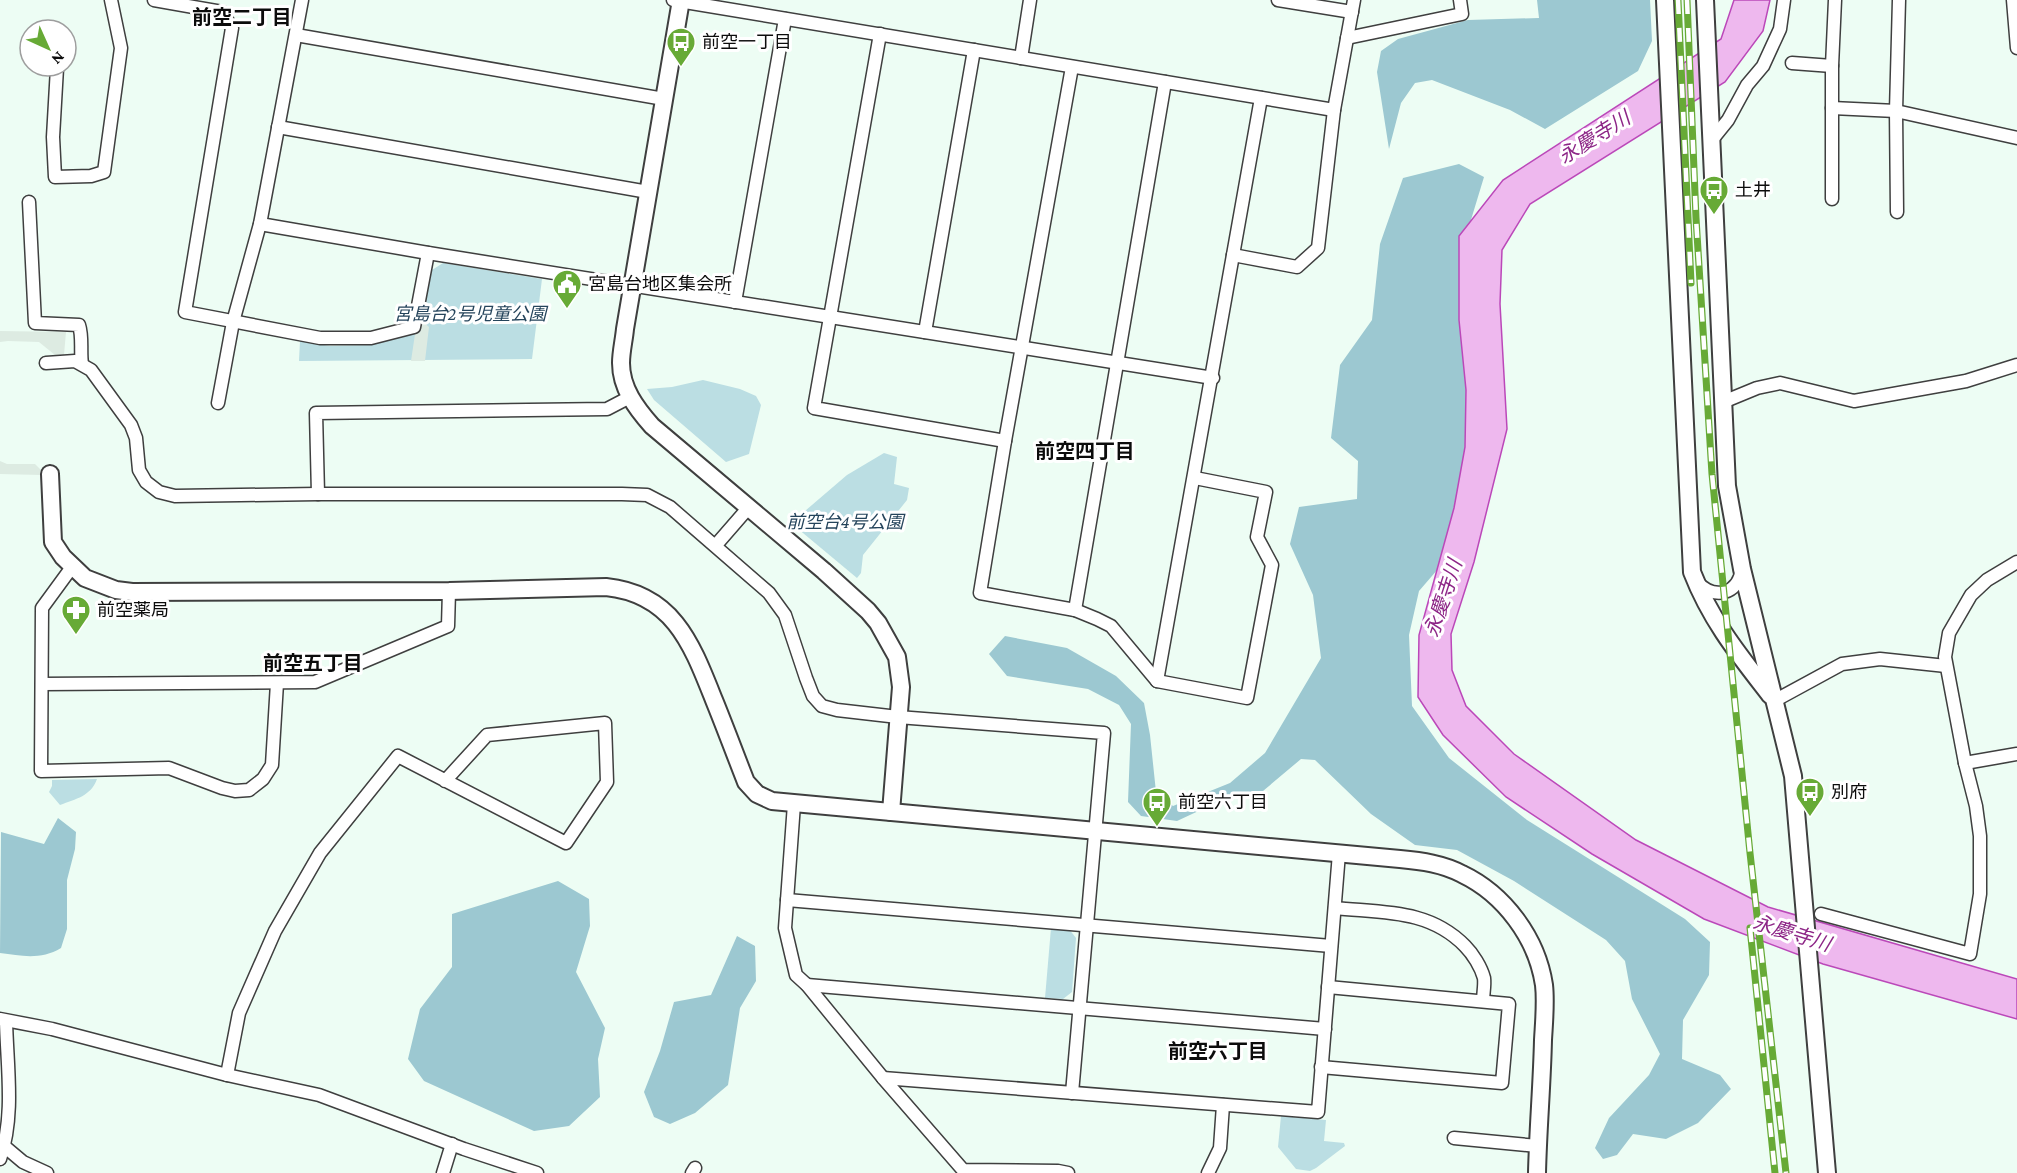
<svg xmlns="http://www.w3.org/2000/svg" width="2017" height="1173" font-family="'Crimson Pro','Noto Sans JP',serif">
  <style>
    .green { fill: #bbdee3 }
    .forest { fill: #9cc8d1 }
    .plaza { fill: #ddebe2 }
    .water { fill: #eeb8ee; stroke: #bb48b9; stroke-width: 1.5 }
    .lines { fill: none; stroke-linecap: round; stroke-linejoin: round }
    .minor-casing { stroke: #3f3f3f; stroke-width: 15 }
    .tertiary-casing { stroke: #3f3f3f; stroke-width: 20 }
    .minor { stroke: #fff; stroke-width: 12 }
    .tertiary { stroke: #fff; stroke-width: 16 }
    .rail-casing { stroke: #67aa36; stroke-width: 7 }
    .rail { stroke: #fff; stroke-width: 4.5; stroke-dasharray: 14; stroke-linecap: butt }
    .labels { text-anchor: middle; stroke-width: 6; stroke-linejoin: round; paint-order: stroke }
    .poi-label { font-size: 18px; fill: #0c0c0c; stroke: #fff; text-anchor: start }
    .park-label { font-size: 18px; font-style: italic; fill: #25445b; stroke: #fff }
    .neighbourhood-label { font-size: 20px; font-weight: bold; fill: #0c0c0c; stroke: #fff }
    .water-label { font-size: 20px; font-style: italic; fill: #8d2687; stroke: #fff }
  </style>
  <rect width="100%" height="100%" fill="#edfdf4"/>
  <g class="green">
    <polygon points="443,263 542,279 532,359 299,361 300,341 330,346 370,345 420,332 432,270"/>
    <polygon points="703,380 740,389 756,396 761,405 749,454 726,462 654,400 647,389 672,387"/>
    <polygon points="884,453 897,457 894,484 909,488 907,500 863,555 861,573 857,578 791,523 847,475"/>
    <path d="M97 779C91 796 76 799 60 805L49 792 52 786V780Z"/>
    <polygon points="1051,928 1069,929 1076,938 1072,992 1063,999 1045,998"/>
    <polygon points="1281,1116 1326,1120 1324,1141 1344,1143 1345,1146 1316,1168 1310,1171 1296,1169 1278,1147"/>
  </g>
  <g class="forest">
    <polygon points="1537,0 1650,0 1652,41 1638,71 1545,129 1510,110 1432,80 1415,83 1401,103 1389,149 1377,72 1381,51 1398,39 1468,20 1539,18"/>
    <polygon points="1459,164 1484,177 1467,233 1470,532 1419,591 1409,635 1412,706 1449,758 1527,820 1685,919 1710,942 1709,975 1683,1020 1682,1059 1720,1075 1731,1089 1698,1123 1666,1139 1633,1134 1617,1155 1603,1159 1595,1148 1609,1118 1649,1075 1660,1054 1632,999 1625,961 1606,940 1514,881 1457,850 1415,845 1371,814 1315,760 1301,759 1263,791 1235,794 1177,821 1141,816 1128,802 1131,724 1119,705 1088,689 1007,676 989,654 1005,636 1067,648 1116,676 1144,703 1150,735 1156,792 1173,806 1230,783 1265,753 1321,658 1313,595 1290,544 1299,507 1357,499 1358,461 1331,438 1340,365 1372,320 1380,244 1403,178"/>
    <path d="M58 818 76 832 75 849 67 880V929L61 948C41 960 22 956 0 953L1 832 44 844Z"/>
    <polygon points="558,881 589,899 590,926 576,972 605,1028 598,1059 600,1097 569,1126 534,1131 424,1081 408,1059 420,1009 452,967 452,914"/>
    <polygon points="737,936 755,946 756,981 740,1008 728,1085 695,1113 670,1124 654,1117 644,1092 660,1051 674,1002 711,995"/>
  </g>
  <g class="plaza">
    <polygon points="422,321 429,327 425,361 411,361 415,334 420,332"/>
    <polygon points="0,331 66,332 64,355 55,355 39,342 8,341 0,342"/>
    <polygon points="0,461 7,464 35,464 41,470 41,475 0,474"/>
  </g>
  <polygon class="water" points="1734,0 1770,0 1763,31 1725,82 1530,204 1502,250 1500,304 1507,429 1474,562 1451,634 1452,670 1466,706 1514,754 1636,840 1768,907 2017,979 2017,1019 1823,964 1704,919 1592,854 1506,797 1443,735 1418,697 1419,635 1454,508 1465,447 1466,390 1459,320 1459,236 1503,180 1721,39"/>
  <g class="lines">
    <g class="minor-casing">
      <g id="minor">
        <polyline points="154,0 222,12 232,28 185,312 320,338 371,338 414,327 428,253"/>
        <polyline points="673,0 1334,110"/>
        <polyline points="1278,0 1352,12"/>
        <polyline points="2013,0 2017,48"/>
        <polyline points="880,34 814,408 1005,441"/>
        <polyline points="296,35 664,99"/>
        <polyline points="1347,38 1462,14 1460,0"/>
        <polyline points="1021,58 1030,0"/>
        <polyline points="1792,63 1832,66"/>
        <polyline points="1072,67 1005,441 980,593 1075,610 1097,619 1111,626 1157,681 1247,698 1272,565 1257,537 1266,492 1195,478"/>
        <polyline points="57,68 53,137 55,177 91,176 104,172 121,48 111,0"/>
        <polyline points="1832,108 1896,111 2017,138"/>
        <polyline points="278,127 648,192"/>
        <polyline points="1711,141 1728,120 1747,85 1763,66 1780,29 1784,0"/>
        <polyline points="1832,199 1832,66 1835,0"/>
        <path d="M29 202 35 323 79 325C83 337 80 352 82 364"/>
        <polyline points="1897,212 1896,111 1899,0"/>
        <polyline points="260,224 428,253 1213,378"/>
        <polyline points="1233,255 1297,267 1318,248 1334,110 1354,0"/>
        <polyline points="735,302 785,19"/>
        <polyline points="925,332 974,50"/>
        <polyline points="46,363 75,361 91,370 131,425 136,438 139,470 146,482 159,492 175,496 318,494 622,494 647,495 670,507 769,593 785,615 806,678 813,696 822,706 837,710 898,717 1104,733 1072,1093"/>
        <polyline points="1723,402 1757,388 1780,383 1854,401 1966,381 2017,365"/>
        <polyline points="218,403 233,322 260,224 302,0"/>
        <polyline points="318,494 316,413 607,409 630,397"/>
        <polyline points="716,545 749,507"/>
        <polyline points="72,567 42,608 41,771 169,768 222,788 235,791 249,790 263,779 272,765 277,683"/>
        <path d="M1697 582C1714 600 1738 595 1742 569"/>
        <polyline points="1075,610 1165,82"/>
        <polyline points="1157,681 1261,98"/>
        <polyline points="42,684 315,682 448,626 449,591"/>
        <polyline points="1774,701 1842,664 1880,659 1946,666"/>
        <polyline points="1965,763 2017,754"/>
        <polyline points="794,804 785,928 796,975 807,985 883,1078 963,1170 1058,1171 1068,1173"/>
        <polyline points="787,900 1331,946"/>
        <path d="M1335 908C1383 913 1429 909 1465 946 1473 954 1481 967 1484 978 1485 985 1483 994 1483 1001"/>
        <polyline points="1821,914 1970,954 1980,894 1980,836 1976,806 1965,763 1945,657 1949,633 1971,595 1987,580 2017,562"/>
        <polyline points="807,985 1325,1029"/>
        <polyline points="0,1019 52,1029 227,1075 319,1095 464,1149 537,1173"/>
        <polyline points="1321,1067 1502,1083 1509,1004 1328,987"/>
        <polyline points="227,1075 239,1013 275,931 320,853 398,756 566,843 607,782 605,723 487,735 445,781"/>
        <polyline points="883,1078 1318,1112 1339,853"/>
        <polyline points="1454,1138 1538,1146"/>
        <polyline points="4,1146 23,1162 47,1173"/>
        <path d="M0 1159C15 1116 7 1066 6 1021"/>
        <polyline points="443,1173 452,1144"/>
        <polyline points="692,1173 695,1168"/>
        <polyline points="1208,1173 1220,1148 1223,1105"/>
      </g>
    </g>
    <g class="tertiary-casing">
      <g id="tertiary">
        <path d="M681 0 625 329C624 340 621 352 621 363 621 388 636 408 652 426L824 571 868 611 878 623 897 657 901 687 891 812"/>
        <path d="M1665 0 1692 572C1711 621 1739 655 1770 695"/>
        <polyline points="1705,0 1727,486 1742,569 1793,776 1827,1173"/>
        <path d="M50 474 53 542 63 557 85 578 116 590 132 592 449 591 606 587C674 594 692 645 714 700 725 727 735 754 746 782L757 794 772 801 1400 859C1422 861 1443 864 1462 874 1504 894 1537 938 1544 985 1546 1002 1544 1022 1543 1040 1542 1084 1538 1129 1537 1173"/>
      </g>
    </g>
    <use href="#minor" class="minor"/>
    <use href="#tertiary" class="tertiary"/>
    <g class="rail-casing">
      <g id="rail">
        <polyline points="1678,0 1691,283"/>
        <polyline points="1687,0 1696,218 1712,474 1750,853 1786,1173"/>
        <polyline points="1750,928 1775,1173"/>
      </g>
    </g>
    <use href="#rail" class="rail"/>
  </g>
  <defs>
    <g id="bus-pin" transform="scale(1.5)"><path d="M0 17L-7.5 6A9.5 9.5 0 1 1 7.5 6Z" fill="#67aa36" stroke="#fff"/><path d="M-5-6H5V4H4V6H2V4H-2V6H-4V4H-5ZM-3.5-4V0h7V-4ZM-3.5 1.2v1.5H-2V1.2ZM2 1.2v1.5H3.5V1.2Z" fill="#fff"/></g>
    <g id="civic-pin" transform="scale(1.5)"><path d="M0 17L-7.5 6A9.5 9.5 0 1 1 7.5 6Z" fill="#67aa36" stroke="#fff"/><path d="M-.6-6.5H3V-4.5H.6V-3L4-1V1h2V6H-6V1h2V-1L-.6-3ZM-1.2 2.5V6h2.4V2.5Z" fill="#fff"/></g>
    <g id="pharmacy-pin" transform="scale(1.5)"><path d="M0 17L-7.5 6A9.5 9.5 0 1 1 7.5 6Z" fill="#67aa36" stroke="#fff"/><path d="M-2-6h4v4h4v4h-4v4h-4v-4h-4v-4h4Z" fill="#fff"/></g>
  </defs>
  <g fill-rule="evenodd">
    <use href="#bus-pin" x="681" y="42"/>
    <use href="#bus-pin" x="1714" y="190"/>
    <use href="#civic-pin" x="567" y="284"/>
    <use href="#pharmacy-pin" x="76" y="610"/>
    <use href="#bus-pin" x="1810" y="792"/>
    <use href="#bus-pin" x="1157" y="802"/>
  </g>
  <g class="labels">
    <g class="poi-label">
      <text x="702" y="48">前空一丁目</text>
      <text x="1735" y="196">土井</text>
      <text x="588" y="290">宮島台地区集会所</text>
      <text x="97" y="616">前空薬局</text>
      <text x="1831" y="798">別府</text>
      <text x="1178" y="808">前空六丁目</text>
    </g>
    <g class="park-label">
      <text x="470" y="320">宮島台2号児童公園</text>
      <text x="845" y="528">前空台4号公園</text>
    </g>
    <g class="neighbourhood-label">
      <text x="242" y="24">前空二丁目</text>
      <text x="1085" y="458">前空四丁目</text>
      <text x="313" y="670">前空五丁目</text>
      <text x="1218" y="1058">前空六丁目</text>
    </g>
    <g class="water-label">
      <text transform="translate(1594 137) rotate(-32)" y="7">永慶寺川</text>
      <text transform="translate(1443 598) rotate(-72)" y="7">永慶寺川</text>
      <text transform="translate(1792 933) rotate(17)" y="7">永慶寺川</text>
    </g>
  </g>
  <g transform="translate(48 48) rotate(135)"><circle r="28" fill="#ffffff" stroke="#9e9e9e" stroke-width="1.5"/>
  <path d="M0-4.5L10 22L0 15L-10 22Z" fill="#67aa36"/>
  <text y="-9" font-size="16" font-weight="bold" text-anchor="middle" fill="#0c0c0c">N</text>
  </g>
</svg>
